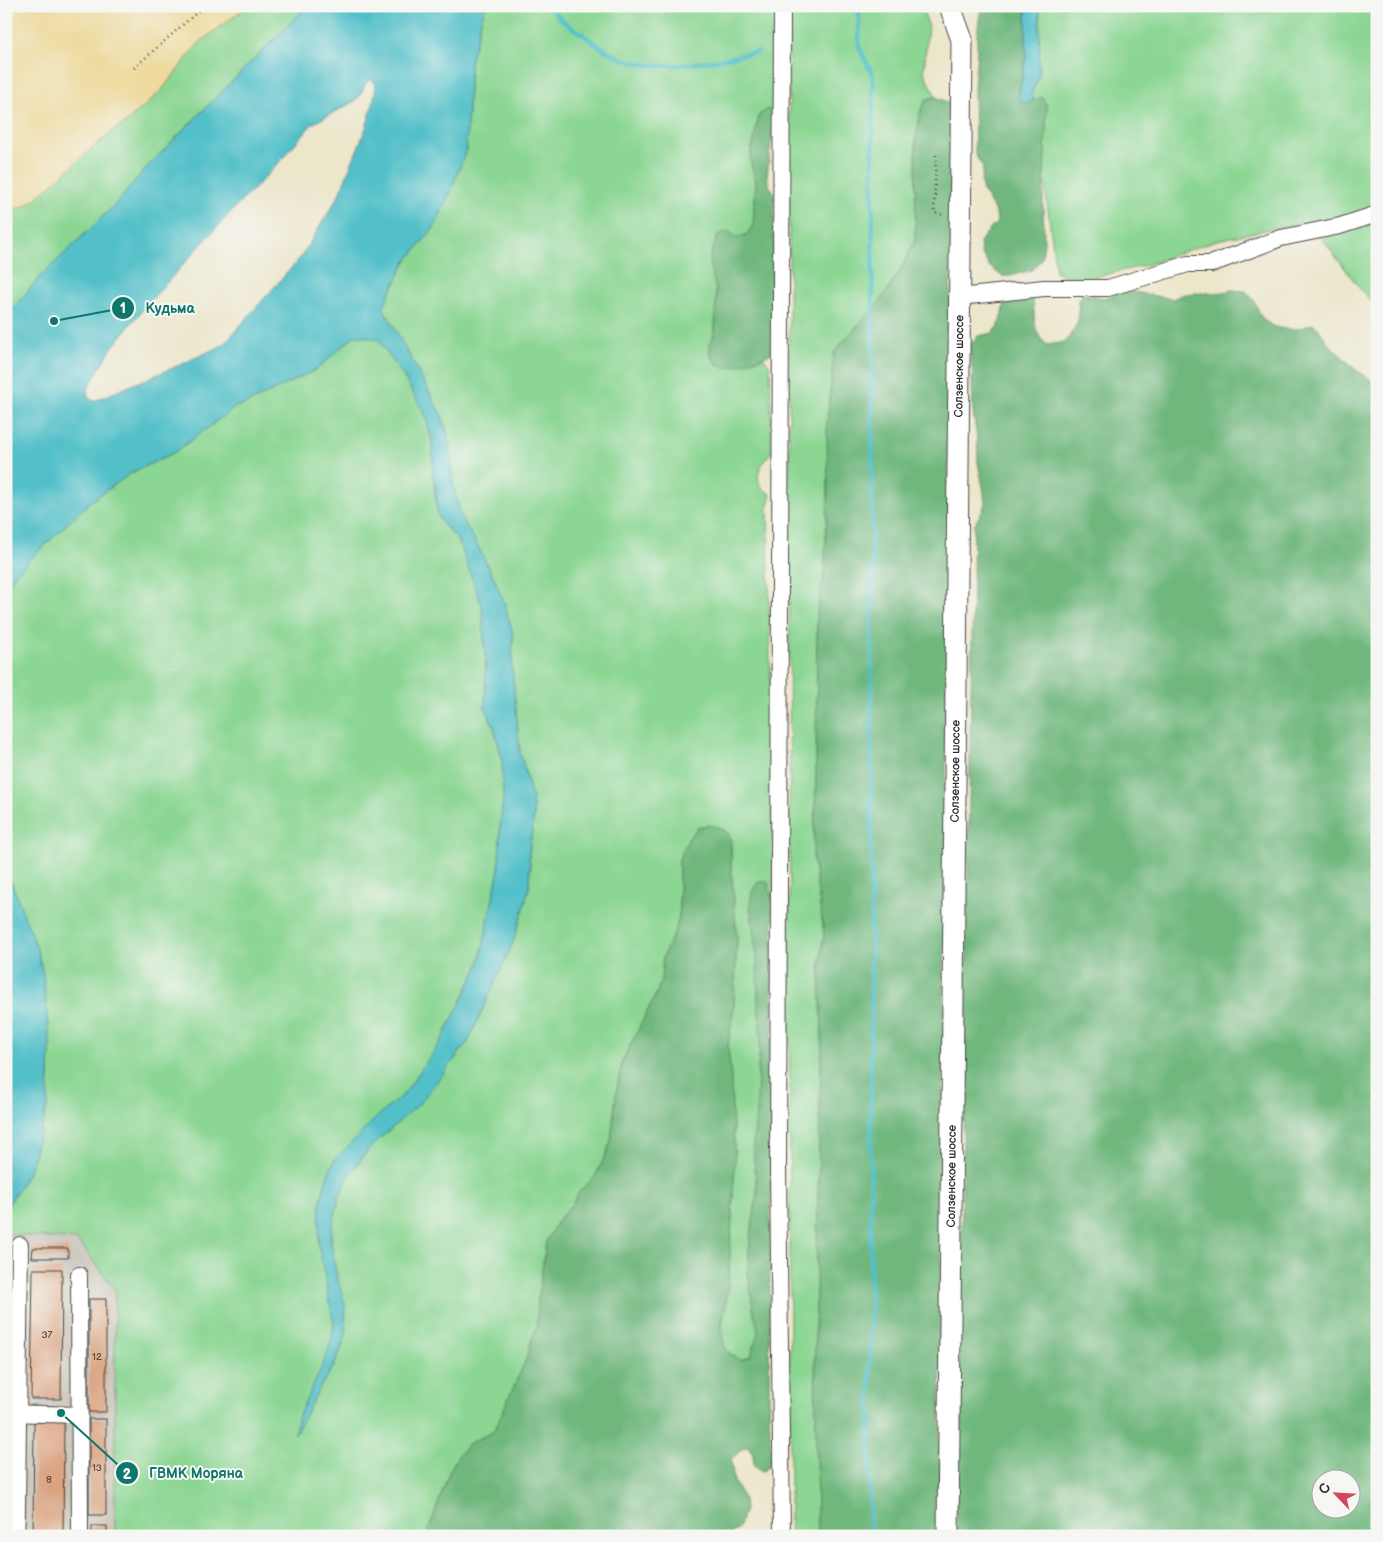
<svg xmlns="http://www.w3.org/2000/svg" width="1383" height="1542" font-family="'Balsamiq Sans',sans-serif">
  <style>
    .industrial { fill: #c9c3b8 }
    .green { fill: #8bd693; stroke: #5b805f }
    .forest { fill: #70b77d; stroke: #4e7154; fill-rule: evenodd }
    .sand { fill: #eeda9e; stroke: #8c8264 }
    .water { fill: #52c0c9; stroke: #3e767a; fill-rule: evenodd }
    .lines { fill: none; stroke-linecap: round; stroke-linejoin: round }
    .stream { stroke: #52c0c9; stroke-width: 4.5 }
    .building { fill: #daa27f }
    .minor-casing { stroke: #484743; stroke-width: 18 }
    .major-casing { stroke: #484743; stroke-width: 23 }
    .path { stroke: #484743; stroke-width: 2.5; stroke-dasharray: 1 4; stroke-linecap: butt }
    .minor { stroke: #fff; stroke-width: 16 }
    .major { stroke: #fff; stroke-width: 21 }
    .labels { text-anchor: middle; stroke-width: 4; stroke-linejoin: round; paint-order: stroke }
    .number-label { font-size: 10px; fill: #574940 }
    .street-label { font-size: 12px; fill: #2b2b2b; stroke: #f6f6f2 }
    .leader { fill: none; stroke: #0f766e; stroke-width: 2 }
    .callout-dot { fill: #0f766e; stroke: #f6f6f2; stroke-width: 2 }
    .mark-label { font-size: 15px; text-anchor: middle; font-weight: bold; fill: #fff }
    .callout-label { font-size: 14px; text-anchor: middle; font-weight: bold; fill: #0f766e; stroke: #f6f6f2; stroke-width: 4; stroke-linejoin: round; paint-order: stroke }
  </style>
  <rect width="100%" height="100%" fill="#f6f6f2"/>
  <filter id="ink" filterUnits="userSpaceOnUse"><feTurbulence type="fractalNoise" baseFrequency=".02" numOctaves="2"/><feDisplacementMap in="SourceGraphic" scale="10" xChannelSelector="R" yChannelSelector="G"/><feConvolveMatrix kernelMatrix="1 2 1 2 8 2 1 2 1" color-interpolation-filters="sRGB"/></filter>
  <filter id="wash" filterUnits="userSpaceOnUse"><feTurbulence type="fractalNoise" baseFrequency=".0096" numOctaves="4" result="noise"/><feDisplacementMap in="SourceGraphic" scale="20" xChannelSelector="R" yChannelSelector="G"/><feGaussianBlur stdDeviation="1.12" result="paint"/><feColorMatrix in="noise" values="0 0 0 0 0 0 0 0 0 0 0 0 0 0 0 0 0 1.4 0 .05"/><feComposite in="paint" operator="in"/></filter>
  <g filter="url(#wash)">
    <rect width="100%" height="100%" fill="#ece6cb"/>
    <polygon class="industrial" points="6,1234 77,1240 115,1289 115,1536 6,1536"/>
    <g class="green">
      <polygon points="247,6 307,6 145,169 116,204 39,278 6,317 6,210 15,210 65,172 116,128 123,125 160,92 199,43"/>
      <path d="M485 6H779L776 121 756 125V137L751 148 750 160 756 181 753 225 747 234 737 238 714 279C718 296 718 328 710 344L734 367 753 360 764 358 770 366 772 452C758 465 750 484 771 494L768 505 773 902 768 883 750 904 757 958 758 1002 761 1035 758 1067 757 1102 753 1147 757 1193 749 1250 748 1273 754 1315 757 1324 758 1335 751 1356 741 1360 731 1355 724 1346 722 1324 728 1290 735 1158 728 1046 734 1004 737 939 731 866V844L689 838 679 859V915L677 926 663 957 661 980 657 992 622 1062 616 1095 611 1141 607 1152 596 1175 579 1192 573 1203 557 1221 546 1242 538 1299 537 1327 532 1339 525 1362 494 1431C484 1437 471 1440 464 1449 448 1466 444 1489 436 1510 433 1519 429 1526 428 1536H115V1289L77 1240 6 1234V1209L30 1169 48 1104 50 1045 43 974 37 949 6 869V588L15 574 90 502 131 473 175 452 237 406 244 405 317 369 354 336H363L378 339 405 379 426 416 433 446V476L436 501 441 522 456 538 465 557 482 607 486 667 485 707 494 727 502 758 503 799 500 829 499 869 479 965 463 999 443 1038 417 1077 405 1093 376 1118 335 1159 327 1177 320 1205 319 1247 333 1316C338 1352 308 1391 296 1424L334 1366 343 1345 346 1314 336 1273 331 1242V1232L339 1197 348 1177 368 1150 377 1141 419 1104 468 1042 514 940 524 908 529 887 530 865 529 854 534 815 531 793 520 753 512 666 513 635 505 605 493 576 474 539 463 522 454 490 448 436 442 416 383 307 405 263 433 229 451 191 466 150 470 63Z"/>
      <polygon points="789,6 921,6 928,24 924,72 936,97 927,99 921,109 916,138 916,240 900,271 881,300 834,352 827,423 828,496 824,577 817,612 816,787 813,857 824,933 820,969 822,1036 820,1105 815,1340 817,1536 790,1536"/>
      <polygon points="1040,6 1377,6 1377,307 1361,290 1309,221 1217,240 1146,265 1078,281 1056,272 1034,100 1031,95 1039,75"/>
    </g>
    <g class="forest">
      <polygon points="981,6 1026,6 1026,57 1019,91 1026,104 1042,97 1047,106 1043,200 1044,242 1042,258 1032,270 1010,276 1002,276 990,267 981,253 980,244 984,236 997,222 996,213 983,191 981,183 983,168 975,154 974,86 977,52 977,34"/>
      <polygon points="936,97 952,104 939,1536 817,1536 815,1340 820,1105 822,1036 820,969 824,933 813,858 816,787 817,612 824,577 828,496 827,423 834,352 881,300 900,271 915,240 916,138 921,109 927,99"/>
      <path d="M768 109 773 113 776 121 772 136 767 176 769 185 774 192V347C773 349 771 353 770 354 766 357 732 367 725 369L717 364 710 355V344L715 334 716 289 710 268V257L718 235 729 231 737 238 747 234 753 225 756 181 750 160 759 115Z"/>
      <path d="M1231 290 1246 291C1257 302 1256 309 1263 319 1270 327 1287 331 1297 329 1303 328 1307 325 1313 324L1319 329 1328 343 1356 370 1377 384V1536H956L974 525 982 512 985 503 983 487 978 463 977 439 973 412 972 380 973 372 969 348 973 341 978 336 993 333 998 327 1003 313 1006 298 1026 294 1033 299C1035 316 1032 335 1048 345L1064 342 1069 337 1077 324 1079 316 1078 300 1083 294 1105 298 1119 292 1127 291 1173 299C1190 288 1211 297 1231 290ZM1320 1480H1350V1510H1320Z"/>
      <path d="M709 825 720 828 729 834 731 844V866L737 939 734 1004 728 1046 731 1077 732 1112 735 1158 728 1290 722 1324 724 1346 731 1355 741 1360 751 1356 758 1335 757 1324 754 1315 748 1273 749 1250 757 1193 753 1147 757 1102 758 1067 761 1035 758 1002 757 958 750 904 752 892 757 882H768L773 902 769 1407 771 1456 769 1466 761 1472 754 1465 753 1454 748 1446 740 1450 731 1461 734 1481 744 1500 745 1510 738 1528 729 1536H428C429 1526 433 1519 436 1510 444 1489 448 1466 464 1449 471 1440 484 1437 494 1431L525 1362 532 1339 537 1327 538 1299 546 1242 557 1221 573 1203 579 1192 596 1175 607 1152 611 1141 616 1095 622 1062 657 992 661 980 663 957 677 926 679 915V859L689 838 697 828Z"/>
    </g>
    <polygon class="sand" points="6,6 247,6 199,43 160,92 123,125 116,128 106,136 34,200 21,208 8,210 6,210"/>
    <g class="water">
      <path d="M307 6H485L470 63 466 150 451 191 433 229 405 263 383 307 442 416 448 436 454 490 463 522 474 539 493 576 505 605 513 635 512 666 520 753 531 793 534 815 529 854 530 865 529 887 524 908 514 940 468 1042 419 1104 377 1141 368 1150 348 1177 339 1197 331 1232V1242L336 1273 345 1304 346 1335 334 1366 321 1385 295 1434 296 1424 299 1415C312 1386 330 1357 334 1326L319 1247 320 1205 327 1177 335 1159 376 1118 405 1093 443 1038 479 965 499 869 500 829 503 799 502 758 494 727 485 707 486 667 482 607 461 547 456 538 441 522 437 512 436 491 433 477V446L426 416 405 379 378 339 363 336H354L317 369 244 405 237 406 175 452 131 473 90 502 15 574 6 588V317L39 278 116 204 145 169ZM369 80H373L376 87 372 108 366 128 338 197 301 257 223 345 182 364 94 401 88 398 87 390 111 349 144 308 229 214 276 166 312 124 355 101C363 94 362 87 369 80Z"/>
      <polygon points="1026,6 1040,6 1039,75 1031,95 1034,100 1026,104 1018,99 1026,57"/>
      <polygon points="6,869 37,949 43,974 50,1045 48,1104 30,1169 6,1209"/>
    </g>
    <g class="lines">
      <g class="stream">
        <path d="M551 6C558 20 573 28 585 36 593 42 602 49 611 53 656 78 710 60 758 52"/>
        <polyline points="859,6 859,47 873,76 870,1536"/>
      </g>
    </g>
    <g id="blocks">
      <g class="building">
        <polygon points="33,1248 68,1248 68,1258 32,1258"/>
        <polygon points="33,1269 62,1269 61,1399 31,1399"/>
        <rect x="89" y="1299" width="17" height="113"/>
        <polygon points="6,1301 13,1301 12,1401 6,1401"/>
        <rect x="89" y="1419" width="17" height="96"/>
        <rect x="6" y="1421" width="3" height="76"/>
        <polygon points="34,1422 64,1422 63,1536 33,1536"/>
        <rect x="92" y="1526" width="15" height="10"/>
      </g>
    </g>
  </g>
  <g filter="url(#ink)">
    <use href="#blocks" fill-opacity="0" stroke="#484743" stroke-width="1"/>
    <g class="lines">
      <g class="minor-casing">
        <g id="minor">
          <polyline points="959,297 1044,288 1108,288 1188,264 1211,264 1281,238 1340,226 1377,214"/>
          <polyline points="79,1275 80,1536"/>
          <polyline points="6,1413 80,1415"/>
          <polyline points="6,1511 17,1511 16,1536"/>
          <polyline points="17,1511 20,1245"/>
          <polyline points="782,1536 778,1167 782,6"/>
        </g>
      </g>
      <g class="major-casing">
        <g id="major">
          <path id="s1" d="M948 1536 962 40 950 6"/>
        </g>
      </g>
      <g class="path">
        <polyline points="134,68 204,6"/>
        <polyline points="936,155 934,213 944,215"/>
      </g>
      <use href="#minor" class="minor"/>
      <use href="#major" class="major"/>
    </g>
  </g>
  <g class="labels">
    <g class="number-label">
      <text x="47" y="1338">37</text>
      <text x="97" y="1360">12</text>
      <text x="97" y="1471">13</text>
      <text x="49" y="1483">8</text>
    </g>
    <g class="street-label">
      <text dy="4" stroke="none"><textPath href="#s1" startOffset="1170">Солзенское шоссе</textPath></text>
      <text dy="4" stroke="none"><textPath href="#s1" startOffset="765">Солзенское шоссе</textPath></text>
      <text dy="4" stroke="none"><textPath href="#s1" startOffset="360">Солзенское шоссе</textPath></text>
    </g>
  </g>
  <path class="leader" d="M54 321L123 308M61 1413L127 1473"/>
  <g class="callout-dot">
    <circle cx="54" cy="321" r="5"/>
    <circle cx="61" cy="1413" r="5"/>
    <circle cx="123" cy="308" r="12"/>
    <circle cx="127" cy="1473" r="12"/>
  </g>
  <g class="mark-label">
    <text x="123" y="313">1</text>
    <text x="127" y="1479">2</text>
  </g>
  <g class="callout-label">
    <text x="170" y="313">Кудьма</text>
    <text x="196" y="1478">ГВМК Моряна</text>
  </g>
  <rect width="1383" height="1542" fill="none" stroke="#f6f6f2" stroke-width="25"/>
  <g transform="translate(1336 1494) rotate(295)"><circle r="24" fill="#f6f6f2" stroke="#a5a5a2"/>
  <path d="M0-4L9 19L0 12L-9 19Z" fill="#d1495b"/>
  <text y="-8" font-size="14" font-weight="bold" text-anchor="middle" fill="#2b2b2b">С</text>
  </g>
</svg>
